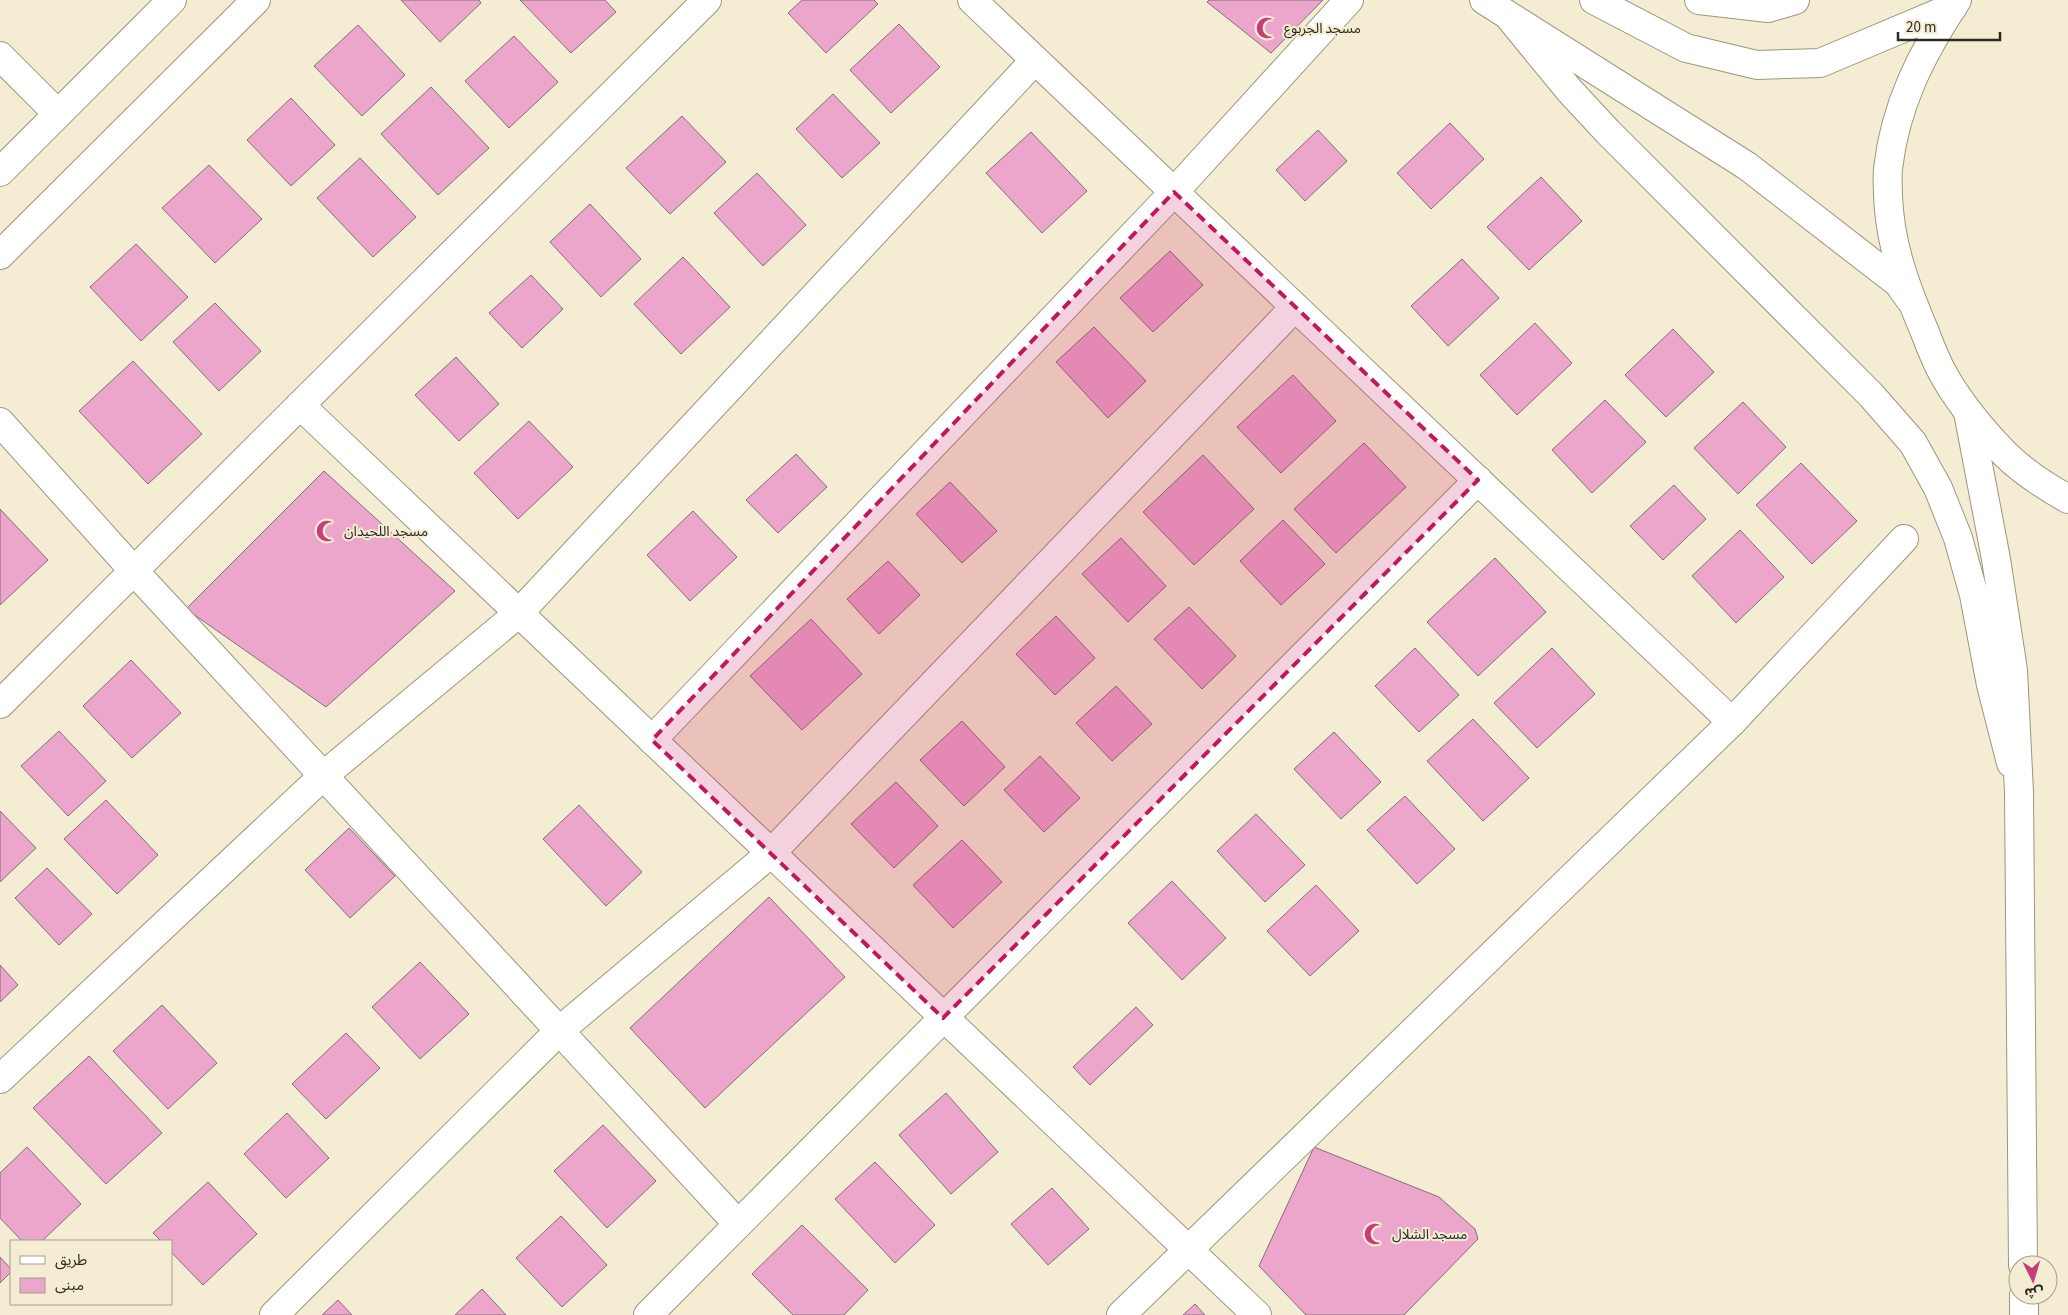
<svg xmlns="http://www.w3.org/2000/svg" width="2068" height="1315" font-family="'Source Sans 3','Noto Sans Arabic',sans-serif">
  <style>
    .building { fill: #eca5cb; stroke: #856e7a }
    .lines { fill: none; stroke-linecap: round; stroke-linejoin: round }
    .street-casing { stroke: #9c967e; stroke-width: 30 }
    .secondary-casing { stroke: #9c967e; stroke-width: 30 }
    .primary-casing { stroke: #9c967e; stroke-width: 30 }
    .street { stroke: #fff; stroke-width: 28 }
    .secondary { stroke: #fff; stroke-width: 28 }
    .primary { stroke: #fff; stroke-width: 28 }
    .marked { fill: #c2185b; fill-opacity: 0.2; stroke: #c2185b; stroke-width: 4; stroke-dasharray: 10 6; stroke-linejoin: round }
    .labels { text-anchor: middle; stroke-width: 4; stroke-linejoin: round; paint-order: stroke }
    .poi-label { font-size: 14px; fill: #2d2a20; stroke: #f4edd3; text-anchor: start }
  </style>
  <rect width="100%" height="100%" fill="#f4edd3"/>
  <g class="building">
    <polygon points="401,0 479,0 481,3 440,42"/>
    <polygon points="520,0 605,0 616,12 571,53"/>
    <polygon points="802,0 874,0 878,4 826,53 788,13"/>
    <polygon points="1209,0 1323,0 1271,53 1207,2"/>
    <polygon points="899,24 940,67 891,113 850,70"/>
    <polygon points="358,25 405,75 362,116 314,66"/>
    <polygon points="514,36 558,82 509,128 465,81"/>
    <polygon points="431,87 489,148 438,195 381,134"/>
    <polygon points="833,94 880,143 842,178 796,129"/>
    <polygon points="291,98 335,145 291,186 247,140"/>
    <polygon points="682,116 726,162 670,214 626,168"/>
    <polygon points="1450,123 1484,159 1431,209 1397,173"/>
    <polygon points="1318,130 1347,161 1305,201 1276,170"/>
    <polygon points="1031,132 1087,191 1042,233 986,173"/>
    <polygon points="360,158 416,217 373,257 317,198"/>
    <polygon points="209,165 262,219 215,263 162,208"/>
    <polygon points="757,173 806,225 763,266 714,213"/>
    <polygon points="1541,177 1582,221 1529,270 1487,227"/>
    <polygon points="590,204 641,259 601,297 550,242"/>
    <polygon points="136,244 188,297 141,341 90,287"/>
    <polygon points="1170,251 1203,285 1153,332 1120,298"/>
    <polygon points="683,257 730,307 681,354 634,304"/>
    <polygon points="1462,259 1499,298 1448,346 1411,306"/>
    <polygon points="531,275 563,309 522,348 489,313"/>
    <polygon points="215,303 261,351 219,391 173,342"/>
    <polygon points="1535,323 1572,363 1517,415 1480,375"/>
    <polygon points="1094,327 1146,381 1108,418 1056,362"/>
    <polygon points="1673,329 1714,372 1666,417 1625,375"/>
    <polygon points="456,357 499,404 459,441 415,395"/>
    <polygon points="133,361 202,434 148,484 79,411"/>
    <polygon points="1293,375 1336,421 1281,473 1237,427"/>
    <polygon points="1605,400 1646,442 1592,493 1552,450"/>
    <polygon points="1743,402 1786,447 1738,494 1694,448"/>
    <polygon points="529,421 573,467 518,519 474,473"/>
    <polygon points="1364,443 1406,487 1336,553 1294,509"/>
    <polygon points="796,454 827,487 778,533 746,500"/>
    <polygon points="1203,455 1254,509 1194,565 1143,512"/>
    <polygon points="1801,463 1857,521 1812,564 1756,505"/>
    <polygon points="324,471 455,591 326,707 186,609"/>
    <polygon points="950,482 997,531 962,563 916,514"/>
    <polygon points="1674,485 1706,519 1663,560 1630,526"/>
    <polygon points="0,509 48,560 0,605"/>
    <polygon points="693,511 737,557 690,601 647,555"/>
    <polygon points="1283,520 1325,564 1281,605 1240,561"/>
    <polygon points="1740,530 1784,577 1736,623 1692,576"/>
    <polygon points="1121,538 1166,586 1128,622 1082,574"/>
    <polygon points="1495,558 1546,612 1478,676 1427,622"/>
    <polygon points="888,561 920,595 879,634 847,599"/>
    <polygon points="1189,607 1236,656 1202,689 1154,639"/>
    <polygon points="1056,616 1095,658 1055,695 1016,654"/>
    <polygon points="811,619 862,674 802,730 750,676"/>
    <polygon points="1415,648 1459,695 1419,732 1375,686"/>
    <polygon points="1552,648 1595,694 1537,748 1494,703"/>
    <polygon points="131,660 181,713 132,758 83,706"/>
    <polygon points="1116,686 1152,724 1112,761 1076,723"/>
    <polygon points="1473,719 1529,778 1483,821 1427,761"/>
    <polygon points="962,721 1005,767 964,806 920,760"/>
    <polygon points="59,731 106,781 68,816 21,766"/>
    <polygon points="1334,732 1381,782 1341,819 1294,769"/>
    <polygon points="1040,756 1080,798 1044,832 1004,790"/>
    <polygon points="896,782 938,826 894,868 851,824"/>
    <polygon points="1405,796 1455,849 1417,884 1367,830"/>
    <polygon points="106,800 158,855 117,894 64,839"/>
    <polygon points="579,805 642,872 606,906 543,839"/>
    <polygon points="0,811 36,848 0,882"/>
    <polygon points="1256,814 1305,865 1265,902 1217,851"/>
    <polygon points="349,828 395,876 350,918 305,870"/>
    <polygon points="962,840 1002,882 953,928 913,885"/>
    <polygon points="47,868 92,914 59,945 15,898"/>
    <polygon points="1172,881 1226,938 1182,980 1128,923"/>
    <polygon points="1316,885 1359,931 1310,976 1267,931"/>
    <polygon points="769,897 845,977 705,1108 630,1028"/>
    <polygon points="420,962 469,1014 420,1059 372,1007"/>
    <polygon points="0,965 18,985 0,1002"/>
    <polygon points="162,1005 217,1063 168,1109 113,1051"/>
    <polygon points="1136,1007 1153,1025 1090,1085 1073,1067"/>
    <polygon points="346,1033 380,1068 326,1119 292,1084"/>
    <polygon points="89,1056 162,1133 106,1184 33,1108"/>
    <polygon points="946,1093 998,1152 951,1194 899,1135"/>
    <polygon points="287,1113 329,1158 286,1198 244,1154"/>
    <polygon points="603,1125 656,1181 607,1228 554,1171"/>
    <polygon points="27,1147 81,1204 42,1241 22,1241 0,1218 0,1173"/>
    <polygon points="1314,1147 1439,1197 1475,1229 1478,1239 1404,1315 1306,1315 1259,1266"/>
    <polygon points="875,1162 935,1225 895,1263 835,1199"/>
    <polygon points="208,1182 257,1234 203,1285 171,1252 171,1241 161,1241 153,1233"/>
    <polygon points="1052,1188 1089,1229 1048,1265 1011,1224"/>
    <polygon points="561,1216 607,1265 562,1307 516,1258"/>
    <polygon points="802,1225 868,1290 844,1315 793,1315 752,1274"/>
    <polygon points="0,1257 11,1269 11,1272 0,1283"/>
    <polygon points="482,1289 506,1315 455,1315"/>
    <polygon points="338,1300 352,1315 322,1315"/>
    <polygon points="1195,1304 1205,1315 1183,1315"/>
  </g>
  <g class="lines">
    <g class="street-casing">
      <g id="street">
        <polyline points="972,0 1732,722"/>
        <polyline points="1699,0 1768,8 1795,0"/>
        <polyline points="1510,18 1569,90 1608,132 1871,395 1913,443 1938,488 1958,538 1974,595 1991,685 2011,763"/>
        <polyline points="0,56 58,114"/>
        <polyline points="0,172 172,0"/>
        <polyline points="0,255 256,0"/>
        <polyline points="300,405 1257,1315"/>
        <polyline points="0,422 134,571 738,1224"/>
        <polyline points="0,704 707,0"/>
        <polyline points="652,740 1174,192 1349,0"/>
        <polyline points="0,1079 323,776 519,613 1035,60"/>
        <polyline points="274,1315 559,1031 771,853 1295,307"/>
        <polyline points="648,1315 1478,480"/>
        <polyline points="1121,1315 1732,722 1904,539"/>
      </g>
    </g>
    <g class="secondary-casing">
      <g id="secondary">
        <polyline points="1484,0 1747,166 1898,283 1911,301"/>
        <polyline points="1594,0 1686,48 1757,65 1820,63 1953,7"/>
      </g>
    </g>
    <g class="primary-casing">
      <g id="primary">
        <path d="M1957 0C1922 53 1895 105 1888 169 1887 178 1888 187 1888 196 1890 245 1905 285 1924 330 1929 343 1934 356 1940 368 1956 399 1980 428 2004 453 2023 472 2045 486 2068 499"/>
        <polyline points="1968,412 1996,559 2013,670 2019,792 2023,1265"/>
        <polyline points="2024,1295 2024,1315"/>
      </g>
    </g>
    <use href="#street" class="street"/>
    <use href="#secondary" class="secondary"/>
    <use href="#primary" class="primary"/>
  </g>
  <path class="marked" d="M1174 192 1478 480 943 1018 652 740Z"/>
  <defs>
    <g id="mosque-bare" transform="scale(1.725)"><path d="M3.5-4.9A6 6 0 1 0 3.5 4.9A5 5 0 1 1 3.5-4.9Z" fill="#c63d79" stroke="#f4edd3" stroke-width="2.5" paint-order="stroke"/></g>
  </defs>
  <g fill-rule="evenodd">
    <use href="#mosque-bare" x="1267" y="28"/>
    <use href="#mosque-bare" x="327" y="531"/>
    <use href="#mosque-bare" x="1375" y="1234"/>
  </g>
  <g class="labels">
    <g class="poi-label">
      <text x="1284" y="33">مسجد الجربوع</text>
      <text x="344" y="536">مسجد اللحيدان</text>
      <text x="1392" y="1239">مسجد الشلال</text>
    </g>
  </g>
  <rect x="10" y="1240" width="162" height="65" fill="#f4edd3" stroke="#a49f8b"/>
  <rect x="20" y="1256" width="25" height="8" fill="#ffffff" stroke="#a49f8b"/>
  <text x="55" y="1265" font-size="15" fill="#2d2a20">طريق</text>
  <rect x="20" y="1278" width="25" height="15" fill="#eca5cb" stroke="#a49f8b"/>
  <text x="55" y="1290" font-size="15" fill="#2d2a20">مبنى</text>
  <g transform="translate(2033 1280) rotate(175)"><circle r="24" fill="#f4edd3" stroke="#a49f8b"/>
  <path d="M0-4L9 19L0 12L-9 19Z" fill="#c63d79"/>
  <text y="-8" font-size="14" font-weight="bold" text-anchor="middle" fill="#2d2a20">ش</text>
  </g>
  <path d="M1898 32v8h102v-8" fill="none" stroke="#2d2a20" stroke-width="2.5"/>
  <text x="1906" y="32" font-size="15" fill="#2d2a20" stroke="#f4edd3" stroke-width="4" paint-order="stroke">20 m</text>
</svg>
